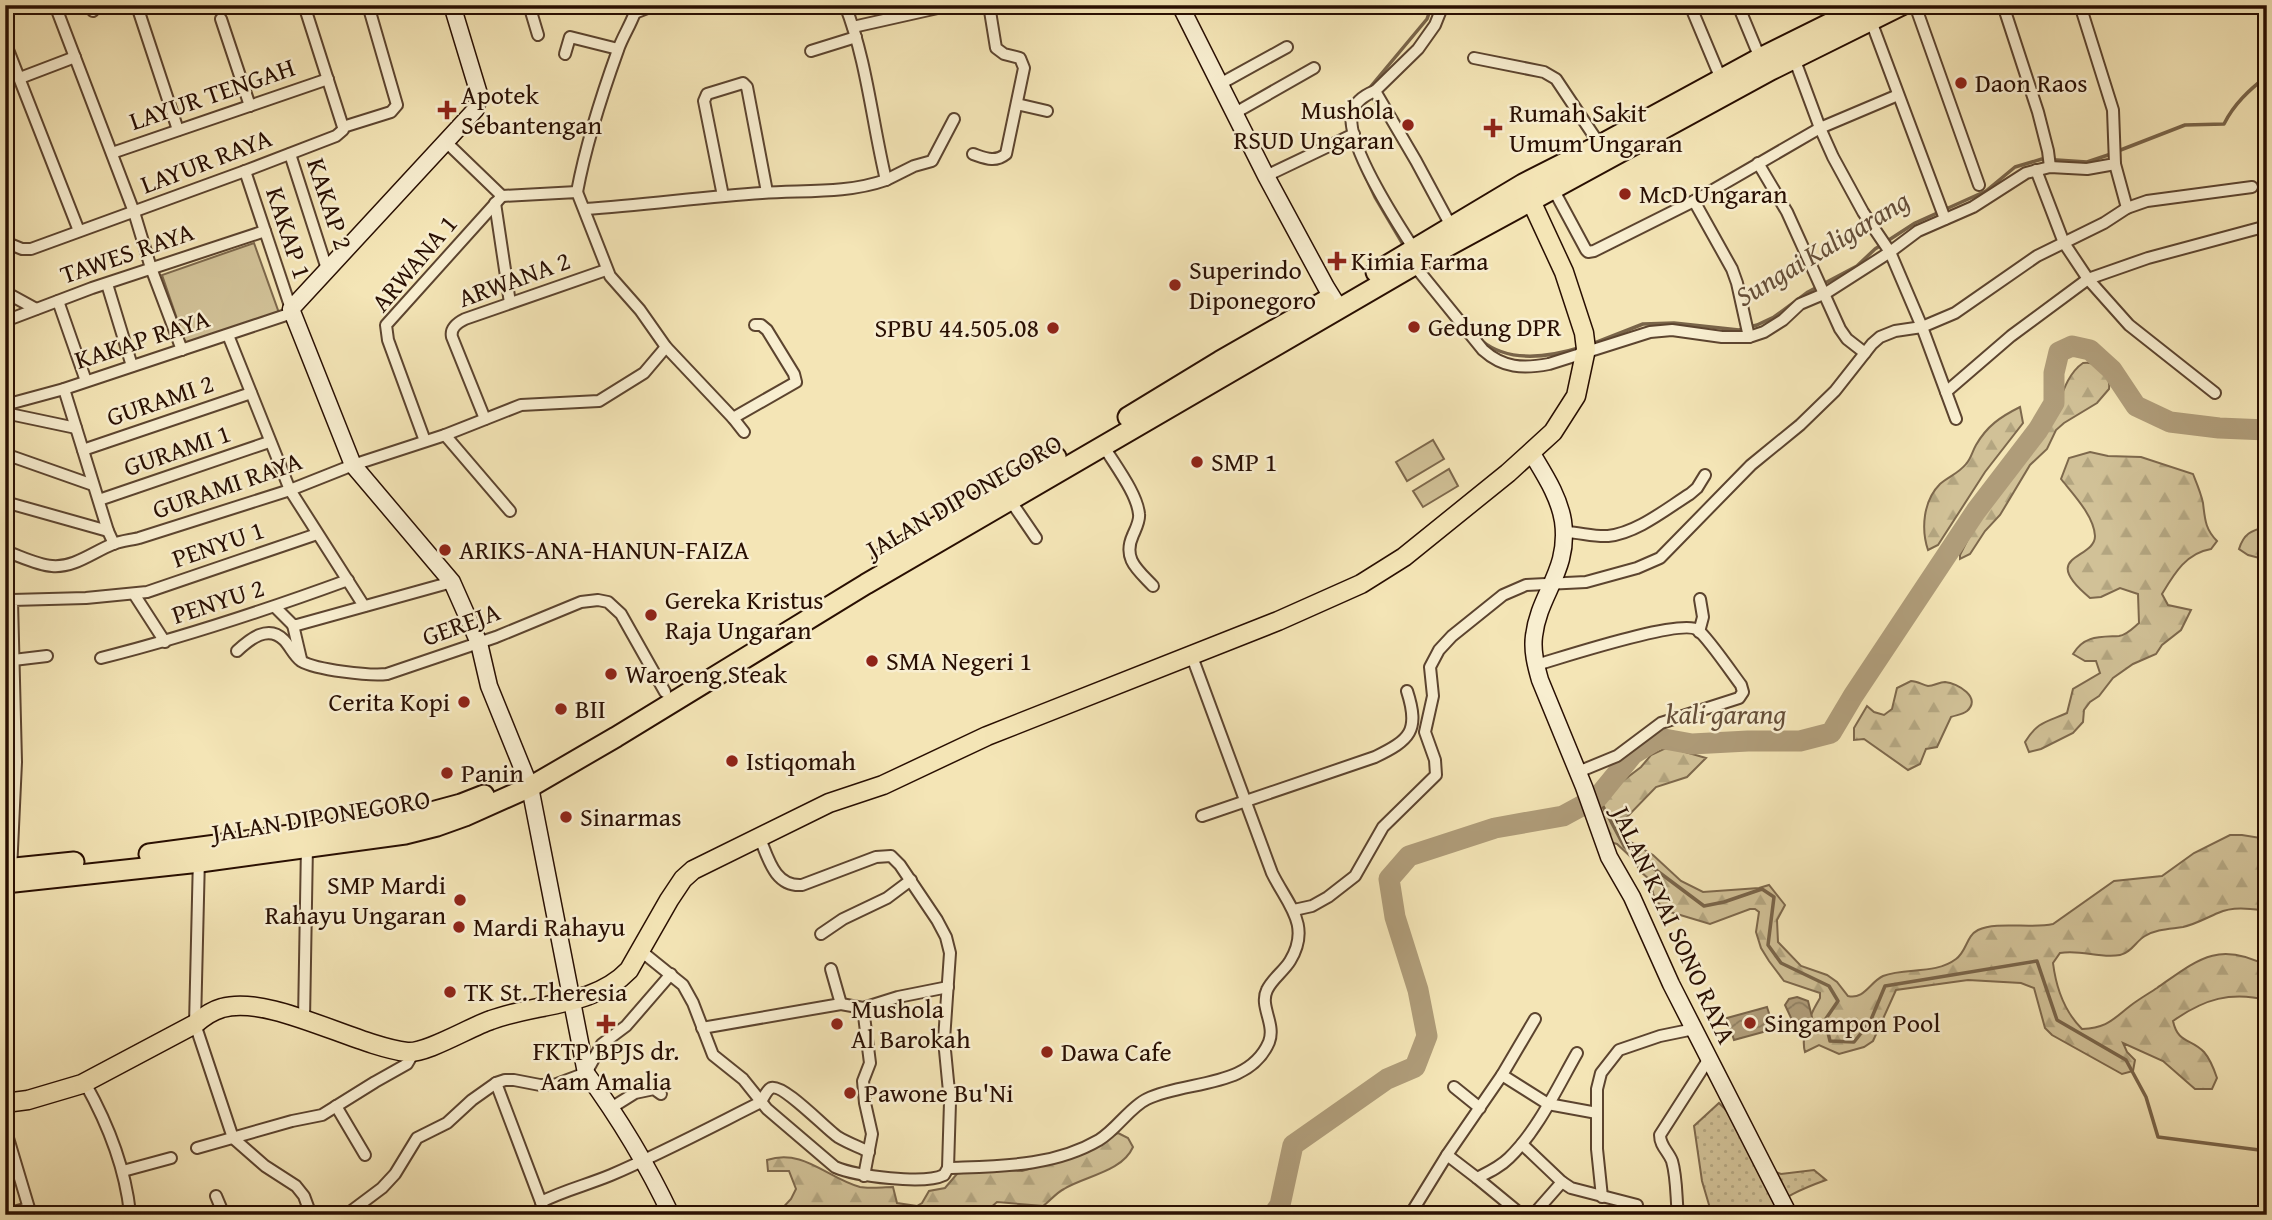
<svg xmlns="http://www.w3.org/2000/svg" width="2272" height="1220" font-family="'Gentium Book Plus',serif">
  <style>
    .grass { fill: url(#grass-dots); stroke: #7d684c; stroke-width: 2 }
    .forest { fill: url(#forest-firs); stroke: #7d684c; stroke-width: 2 }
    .pitch { fill: #d1c197; stroke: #7d684c; stroke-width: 2 }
    .water { fill: url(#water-waves); stroke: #796449; stroke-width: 2 }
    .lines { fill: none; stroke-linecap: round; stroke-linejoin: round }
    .stream { stroke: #796449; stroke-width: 3.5 }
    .river { stroke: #af9c79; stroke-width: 21 }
    .street-casing { stroke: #5c442f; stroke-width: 14 }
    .secondary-casing { stroke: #290f02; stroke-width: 19 }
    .primary-casing { stroke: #290f02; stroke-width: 21 }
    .highway-casing { stroke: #290f02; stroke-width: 23 }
    .street { stroke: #f8eed0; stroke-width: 10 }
    .secondary { stroke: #f8eed0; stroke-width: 16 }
    .primary { stroke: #f4e5b6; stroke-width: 18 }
    .highway { stroke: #f4e5b6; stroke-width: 19 }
    .poi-dot { fill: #8f2418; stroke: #f8eed0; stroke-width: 2.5 }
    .labels { text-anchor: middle; stroke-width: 5; stroke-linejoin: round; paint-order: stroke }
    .poi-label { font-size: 26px; fill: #290f02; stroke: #f8eed0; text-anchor: start }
    .street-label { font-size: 26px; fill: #290f02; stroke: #f8eed0 }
    .water-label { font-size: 28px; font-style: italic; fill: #654e38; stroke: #f8eed0 }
  </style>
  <defs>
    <pattern id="grass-dots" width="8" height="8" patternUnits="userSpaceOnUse" patternTransform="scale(1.75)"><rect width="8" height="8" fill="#d1c197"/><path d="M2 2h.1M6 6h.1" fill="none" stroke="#b3a580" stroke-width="1.8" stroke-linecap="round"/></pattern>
    <pattern id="forest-firs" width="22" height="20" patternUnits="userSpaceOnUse" patternTransform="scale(1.75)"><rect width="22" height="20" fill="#d1c197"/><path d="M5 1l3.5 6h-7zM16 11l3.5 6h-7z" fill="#b3a580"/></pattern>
    <pattern id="water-waves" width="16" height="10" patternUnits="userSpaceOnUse" patternTransform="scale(1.75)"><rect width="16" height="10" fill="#af9c79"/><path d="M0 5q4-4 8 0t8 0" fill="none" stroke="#8e7e61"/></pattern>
  </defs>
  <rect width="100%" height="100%" fill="#f4e5b6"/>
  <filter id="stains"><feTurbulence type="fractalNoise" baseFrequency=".00286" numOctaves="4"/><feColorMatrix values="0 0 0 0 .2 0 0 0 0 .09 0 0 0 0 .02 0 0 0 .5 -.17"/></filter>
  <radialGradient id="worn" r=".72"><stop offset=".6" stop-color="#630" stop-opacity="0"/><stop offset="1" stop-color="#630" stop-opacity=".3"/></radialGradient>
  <path class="grass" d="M1719 1103 1726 1110 1759 1166 1781 1174 1814 1170 1826 1180C1801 1189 1783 1197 1763 1215H1712L1702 1181 1694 1126Z"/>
  <g class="forest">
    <path d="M2083 363C2098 361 2111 373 2109 389L2097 403 2064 423 2056 430 2047 449 2030 465 2000 515 1985 531 1970 554 1960 559V555L1982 511 2045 433C2059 412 2062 377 2083 363Z"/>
    <path d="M2020 407 2023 423 1985 472 1938 545 1928 550C1921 529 1923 501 1940 484 1948 477 1959 473 1966 464 1971 459 1972 452 1976 445 1987 426 2000 417 2020 407Z"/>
    <path d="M2090 452 2108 456 2141 457 2193 474C2197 484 2201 493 2203 503 2205 519 2205 529 2217 541L2211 549C2186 553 2174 574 2162 594L2168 605 2191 610 2181 630 2162 645 2156 654 2133 664 2113 678 2099 696 2090 702 2084 710 2083 722 2073 733 2041 749 2029 752 2025 742C2038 721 2047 722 2067 713L2073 689 2100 673 2096 661H2085L2073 654C2084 635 2100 637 2119 636 2127 635 2133 628 2139 623L2138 594 2120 588 2101 597 2090 598C2037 554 2095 560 2095 536 2094 516 2073 494 2061 479L2069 458Z"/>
    <path d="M2267 526V560L2248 555 2239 549C2244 533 2251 531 2267 526Z"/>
    <path d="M1911 681C1918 681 1922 685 1928 686 1934 686 1939 682 1945 682 1958 683 1982 698 1967 711 1962 715 1956 715 1951 717L1937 747 1926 749 1920 764 1908 770 1864 739 1854 740V728L1867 706 1874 712 1884 715 1892 709 1897 688Z"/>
    <path d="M1668 747 1706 758 1687 777 1656 787 1626 818H1621L1618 822 1624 838 1653 855 1681 881 1703 892 1759 888 1769 885 1785 905 1777 920 1778 942 1801 966 1827 975 1837 982 1848 996C1864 1000 1870 982 1883 976 1905 967 1935 975 1956 959 1967 951 1966 936 1978 930 1997 921 2031 929 2053 924L2114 881 2162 876 2194 853 2230 835H2242L2267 839V911C2251 909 2234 906 2218 913 2206 918 2196 924 2183 927 2170 929 2156 929 2145 936 2136 941 2131 953 2120 955 2100 959 2081 949 2060 953L2053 963C2056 987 2065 1012 2082 1029 2107 1028 2112 1020 2130 1006 2139 999 2148 994 2157 988 2197 960 2218 940 2267 966V1000C2231 991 2204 999 2173 1021 2178 1044 2191 1038 2204 1052 2210 1059 2214 1069 2217 1078L2212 1089H2195L2163 1061 2123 1043 2127 1052 2135 1060 2133 1071 2122 1074 2052 1035 2045 1028 2034 988 2021 983 1968 980 1896 990 1873 1041 1864 1047 1839 1054 1819 1045 1805 1052C1800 1034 1811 1013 1820 998V993L1784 981 1769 961 1761 948 1756 932 1759 912 1755 909H1750L1710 924 1667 911 1655 900 1649 879 1641 872 1633 859 1617 844 1610 842 1598 811 1607 793 1641 767 1651 755Z"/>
    <path d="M1118 1133 1128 1138 1133 1147C1122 1172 1085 1176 1064 1189 1056 1193 1050 1201 1043 1206L997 1202 988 1210 977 1215H776L791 1199 796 1189 789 1171H768L767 1160C803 1148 827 1178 860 1187 869 1189 883 1187 893 1187L897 1203 917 1206 922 1203 929 1191 945 1188 962 1168 1022 1171 1072 1157Z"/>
  </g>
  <g class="pitch">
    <polygon points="254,243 279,313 186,345 162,275"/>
    <polygon points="1433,440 1444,459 1407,481 1396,462"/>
    <polygon points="1449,469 1458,486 1423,507 1413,491"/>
  </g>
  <g class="water">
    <polygon points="1797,997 1808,1001 1812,1017 1808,1024 1799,1025 1792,1020 1785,1005 1789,999"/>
    <polygon points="1767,1007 1774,1029 1734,1040 1727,1018"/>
  </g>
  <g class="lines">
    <g class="stream">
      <polyline points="1367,91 1427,19 1432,5"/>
      <path d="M2118 151 2185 125 2224 124C2234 104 2249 90 2267 76"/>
      <polyline points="1364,173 1375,197 1404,246"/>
      <path d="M1482 341C1509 363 1550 357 1582 347"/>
      <polyline points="1592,344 1643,324 1674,323 1739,330 1757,325 1774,317 1808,292 1857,266 1875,249 1915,223 1986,191 2015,167 2042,159 2087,162 2111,154"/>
      <polyline points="1598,797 1624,846 1704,906 1724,902 1762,889 1774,897 1768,945 1781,963 1829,986 1838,1001 1825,1020 1830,1041 1854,1042 1870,1022 1885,986 2037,961 2057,1020 2126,1060 2146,1097 2158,1137 2267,1151"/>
    </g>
    <polyline class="river" points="1273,1215 1280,1205 1293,1145 1387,1079 1415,1067 1427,1036 1418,990 1395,917 1389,879 1409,856 1495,828 1563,816 1598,797 1633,754 1659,738 1692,744 1748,741 1800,741 1831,733 1853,696 1976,511 2038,430 2054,403 2054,373 2059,352 2072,346 2090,350 2112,370 2136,406 2170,422 2219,428 2267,430"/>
    <g class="street-casing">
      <g id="street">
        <polyline points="55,5 134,212 151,268 182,350"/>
        <polyline points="91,5 93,11"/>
        <polyline points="304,5 343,127"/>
        <polyline points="529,5 538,35"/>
        <polyline points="1443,5 1435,25 1418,49 1375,91 1416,161 1451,226"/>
        <polyline points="1690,5 1721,79"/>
        <polyline points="1738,5 1760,58"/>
        <polyline points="1915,5 1979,185"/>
        <polyline points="2003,5 2038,112 2048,151 2050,167"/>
        <polyline points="137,6 178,130"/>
        <polyline points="637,12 655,5"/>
        <polyline points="221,19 250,106"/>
        <polyline points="1871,21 1945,219"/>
        <polyline points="853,27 951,5"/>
        <polyline points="5,42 79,231"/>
        <polyline points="811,51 856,37"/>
        <polyline points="565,54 570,37 618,49"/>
        <polyline points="1474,58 1544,72 1556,79 1600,145"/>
        <polyline points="1794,58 1820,128 1833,157 1863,212 1890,252 1922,327 1956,419"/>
        <polyline points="20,78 75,57"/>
        <polyline points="1220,84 1287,47"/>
        <path d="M1375 91C1365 95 1355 101 1352 113 1345 143 1397 223 1414 249"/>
        <polyline points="1017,104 1047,111"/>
        <polyline points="1235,113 1314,68"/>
        <polyline points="343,127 391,112 397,105 368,5"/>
        <polyline points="112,153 328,79"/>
        <polyline points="290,154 327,269"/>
        <path d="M973 154C985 158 995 163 1006 154L1024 68 1020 58 1004 54 996 48 989 5"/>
        <polyline points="1758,163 1787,212 1840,329 1847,339 1865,353"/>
        <polyline points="2115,164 2127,208"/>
        <polyline points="2036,170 2064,243 2088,279 2129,325 2215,393"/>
        <polyline points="245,171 291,309"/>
        <polyline points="1266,176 1354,134"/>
        <polyline points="886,180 914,166 932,161 954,119"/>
        <polyline points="1551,185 1586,250 1588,252 1594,251 1694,201 1820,128 1898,95"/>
        <path d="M577 192C586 144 601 97 618 50 622 37 636 16 637 5"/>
        <polyline points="502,196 577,192 610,276 640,310 666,347 733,418 744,432"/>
        <polyline points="723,196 704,101 707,94 743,83 747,87 767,192"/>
        <polyline points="1694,201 1732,269 1737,283 1749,337"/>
        <polyline points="495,203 510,303"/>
        <path d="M585 209C644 205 703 197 762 193 803 190 846 194 886 180 872 122 867 61 845 5"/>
        <polyline points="5,242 22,249 31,249 245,171 336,136 343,130 343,127"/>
        <path d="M1414 265 1483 350C1503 368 1523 369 1549 364L1650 332 1672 330 1722 337H1749L1764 332 1783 320 1800 304 1826 293 1890 252 1918 231 1973 207 2026 173 2050 167 2087 169 2115 164 2113 110 2080 5"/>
        <polyline points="107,284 132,366"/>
        <polyline points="5,292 36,309"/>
        <polyline points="58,301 86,381"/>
        <polyline points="5,321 92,288 265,231"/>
        <polyline points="228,335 290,490 364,606"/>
        <polyline points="64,389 108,531 114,544"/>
        <polyline points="1946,392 2011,336 2088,279 2148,258 2267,226"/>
        <polyline points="5,405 64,389 292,313"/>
        <polyline points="5,413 76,428"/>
        <polyline points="733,418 796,382 794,374 767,330 761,325 755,325"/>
        <path d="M485 419 452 337C450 328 457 323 465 319L606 270"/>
        <polyline points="445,435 510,511"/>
        <polyline points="425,441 388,340 386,325 502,196 446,142"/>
        <path d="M1103 445C1114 464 1137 493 1139 514 1140 521 1136 528 1133 535 1122 559 1138 570 1153 586"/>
        <polyline points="83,450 251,393"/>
        <polyline points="5,454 93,485"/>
        <polyline points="99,500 269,442"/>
        <polyline points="1010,500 1036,538"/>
        <polyline points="5,502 108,531"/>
        <path d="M1564 532C1579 532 1593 537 1608 536 1637 533 1666 509 1690 494L1697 488 1705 475"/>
        <path d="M5 551C20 556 37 565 52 566 74 568 93 552 113 544 121 541 131 540 139 538L290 490 353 465 445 435 521 405 599 401 644 373 666 347"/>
        <polyline points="134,594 165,642"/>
        <polyline points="275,607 293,625 297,625 452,582"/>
        <polyline points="293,625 301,659"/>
        <polyline points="1699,632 1703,617 1700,599"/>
        <path d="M237 651C250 639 268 624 284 640 290 646 294 656 301 661 316 670 370 676 387 674L496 637 581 602 598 600 608 602 621 614 665 692"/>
        <path d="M101 658C185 637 266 610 348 580"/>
        <polyline points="5,661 47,656"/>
        <path d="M1536 665C1561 658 1681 618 1698 630 1708 638 1732 673 1741 685L1743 692 1739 698 1661 723 1617 756 1578 772"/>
        <path d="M1202 816 1375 757C1410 740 1420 731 1407 691"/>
        <polyline points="199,857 195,1024 233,1138 265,1166 296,1186 304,1196 311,1215"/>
        <polyline points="11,871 16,762 12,600 86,598 147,592 317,534"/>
        <polyline points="1294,910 1312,906 1328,897 1355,876 1383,827 1436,775 1435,760 1425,732 1433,696 1430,667 1439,650 1452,636 1503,595 1526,585 1586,582 1637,568 1660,558 1751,465 1800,425 1835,391 1872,344 1880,337 1895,331 1922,327 1955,313 2037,256 2104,223 2127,208 2147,201 2252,187"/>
        <polyline points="821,934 843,919 887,898 911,880"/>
        <path d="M641 951 683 985 693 1003 713 1055 743 1079 767 1109 835 1167C856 1176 924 1185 944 1175L948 1168 950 1102 944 1040 950 953 946 937 937 920 900 865 891 856 876 857 802 885C774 887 768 857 759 836"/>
        <polyline points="831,969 841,1004"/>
        <polyline points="863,1008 870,1063 863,1081 865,1103 872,1134 864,1176"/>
        <polyline points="1535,1019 1502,1075 1548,1104 1597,1113"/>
        <polyline points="304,1020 307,845"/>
        <polyline points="702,1028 841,1004 863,1008 898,997 948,987"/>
        <path d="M85 1083C108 1124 125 1166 130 1213L123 1215"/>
        <polyline points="496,1083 541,1202"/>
        <polyline points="1454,1087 1480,1108"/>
        <polyline points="336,1106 365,1155"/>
        <polyline points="611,1108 635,1093 654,1089 661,1094"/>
        <polyline points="5,1128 31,1215"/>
        <polyline points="1522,1144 1562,1182 1571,1188 1637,1205"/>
        <polyline points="197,1148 292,1121 322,1115 375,1082 407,1064 410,1059 410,1052"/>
        <polyline points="1447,1155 1502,1075"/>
        <path d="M948 1168C999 1166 1053 1167 1099 1140 1117 1129 1130 1107 1147 1099 1186 1080 1249 1089 1269 1042 1276 1024 1259 1006 1267 990 1272 979 1284 971 1290 961 1312 925 1287 904 1272 873L1191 654"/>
        <polyline points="123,1171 171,1158"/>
        <polyline points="216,1196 224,1215"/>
        <polyline points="1602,1197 1597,1149 1597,1089 1601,1073 1619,1050 1660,1036 1694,1029"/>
        <polyline points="5,1214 29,1208"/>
        <polyline points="346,1215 382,1188 395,1174 417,1138 447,1123 472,1100 496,1083 505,1080 514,1080 540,1085 554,1085 586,1073 602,1044 626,1026 671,974"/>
        <path d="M546 1215 541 1202C565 1190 587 1185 611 1175 662 1153 711 1127 761 1102 763 1098 767 1090 771 1088 783 1083 827 1130 838 1137 848 1143 859 1147 869 1152"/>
        <polyline points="1410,1215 1447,1155 1477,1178"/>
        <path d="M1522 1215 1477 1178C1489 1172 1500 1167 1509 1158 1538 1130 1557 1088 1577 1053"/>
        <polyline points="1533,1215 1562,1182"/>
        <path d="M1678 1215C1676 1198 1677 1178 1672 1161 1668 1151 1660 1146 1660 1135L1710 1057"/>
      </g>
    </g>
    <g class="secondary-casing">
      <g id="secondary">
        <path d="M452 5 479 94 476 109 291 309 353 465 452 582 479 643 489 686 530 787 586 1073C619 1118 647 1164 671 1215"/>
        <polyline points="1180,5 1266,176 1326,287 1339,308"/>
        <path d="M1531 452C1544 474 1559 496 1563 521 1570 571 1539 593 1534 636 1532 651 1536 666 1540 680L1584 787 1609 857 1632 897 1671 984 1789 1215"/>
      </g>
    </g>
    <g class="primary-casing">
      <path id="primary" d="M5 1103 28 1100 82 1084 195 1024C203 1017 211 1011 222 1008 269 994 356 1046 407 1052 426 1054 470 1027 491 1020 536 1003 594 1007 629 970L669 900 683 879 693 870 829 803 883 785 987 736 1278 621 1361 584 1404 557 1508 473 1553 432 1576 396 1586 349 1584 333 1564 272 1526 190"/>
    </g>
    <g class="highway-casing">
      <g id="highway">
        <polyline points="1376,272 1523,184 1600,145 1760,58 1867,5"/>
        <polyline points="1128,417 1220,361 1325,301"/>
        <polyline points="883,558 1056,457"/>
        <polyline points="149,854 402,820 461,804 484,795"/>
        <polyline points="5,869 74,862"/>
        <polyline points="5,883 200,862 405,834 437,826 465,816 530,787 616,737 866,584 1428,257 1771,70 1902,5"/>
      </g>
    </g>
    <use href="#street" class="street"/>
    <use href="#secondary" class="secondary"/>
    <use href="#primary" class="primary"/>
    <use href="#highway" class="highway"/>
  </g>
  <g class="poi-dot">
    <circle cx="1961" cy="83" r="7"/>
    <path d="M443.5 99.5h7v7h7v7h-7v7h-7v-7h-7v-7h7z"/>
    <circle cx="1408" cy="125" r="7"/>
    <path d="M1489.5 117.5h7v7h7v7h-7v7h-7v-7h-7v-7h7z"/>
    <circle cx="1625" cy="194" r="7"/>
    <path d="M1333.5 250.5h7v7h7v7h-7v7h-7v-7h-7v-7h7z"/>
    <circle cx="1175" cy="285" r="7"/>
    <circle cx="1414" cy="327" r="7"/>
    <circle cx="1053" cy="328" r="7"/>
    <circle cx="1197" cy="462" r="7"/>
    <circle cx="445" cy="550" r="7"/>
    <circle cx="651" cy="615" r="7"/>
    <circle cx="872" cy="661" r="7"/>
    <circle cx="611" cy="674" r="7"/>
    <circle cx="464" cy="702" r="7"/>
    <circle cx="561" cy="709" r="7"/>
    <circle cx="732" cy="761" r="7"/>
    <circle cx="447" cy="773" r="7"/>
    <circle cx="566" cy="817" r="7"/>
    <circle cx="460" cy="900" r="7"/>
    <circle cx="459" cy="927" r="7"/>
    <circle cx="450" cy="992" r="7"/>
    <circle cx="1750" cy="1023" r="7"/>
    <path d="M602.5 1013.5h7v7h7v7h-7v7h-7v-7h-7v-7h7z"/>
    <circle cx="837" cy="1024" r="7"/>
    <circle cx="1047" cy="1052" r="7"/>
    <circle cx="850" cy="1093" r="7"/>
  </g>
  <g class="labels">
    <g class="poi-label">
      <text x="1975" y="92">Daon Raos</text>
      <text x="461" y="104">Apotek<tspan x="461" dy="30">Sebantengan</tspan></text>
      <text x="1394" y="119" text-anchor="end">Mushola<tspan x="1394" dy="30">RSUD Ungaran</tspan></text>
      <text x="1509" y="122">Rumah Sakit<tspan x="1509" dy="30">Umum Ungaran</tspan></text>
      <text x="1639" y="203">McD Ungaran</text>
      <text x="1351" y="270">Kimia Farma</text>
      <text x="1189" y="279">Superindo<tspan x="1189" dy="30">Diponegoro</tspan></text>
      <text x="1428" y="336">Gedung DPR</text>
      <text x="1039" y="337" text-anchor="end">SPBU 44.505.08</text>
      <text x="1211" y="471">SMP 1</text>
      <text x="459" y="559">ARIKS-ANA-HANUN-FAIZA</text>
      <text x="665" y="609">Gereka Kristus<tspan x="665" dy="30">Raja Ungaran</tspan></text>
      <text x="886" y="670">SMA Negeri 1</text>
      <text x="625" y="683">Waroeng Steak</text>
      <text x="450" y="711" text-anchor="end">Cerita Kopi</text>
      <text x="575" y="718">BII</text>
      <text x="746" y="770">Istiqomah</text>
      <text x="461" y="782">Panin</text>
      <text x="580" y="826">Sinarmas</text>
      <text x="446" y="894" text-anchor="end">SMP Mardi<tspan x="446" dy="30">Rahayu Ungaran</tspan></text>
      <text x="473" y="936">Mardi Rahayu</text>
      <text x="464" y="1001">TK St. Theresia</text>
      <text x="851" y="1018">Mushola<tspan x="851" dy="30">Al Barokah</tspan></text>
      <text x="1764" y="1032">Singampon Pool</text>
      <text x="606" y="1060" text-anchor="middle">FKTP BPJS dr.<tspan x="606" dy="30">Aam Amalia</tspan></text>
      <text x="1061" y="1061">Dawa Cafe</text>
      <text x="864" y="1102">Pawone Bu'Ni</text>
    </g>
    <g class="street-label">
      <text transform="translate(212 94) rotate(-19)" y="9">LAYUR TENGAH</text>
      <text transform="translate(206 161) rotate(-21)" y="9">LAYUR RAYA</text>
      <text transform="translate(330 204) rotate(72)" y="9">KAKAP 2</text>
      <text transform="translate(289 233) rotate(72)" y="9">KAKAP 1</text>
      <text transform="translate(127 253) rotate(-19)" y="9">TAWES RAYA</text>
      <text transform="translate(414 263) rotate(-50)" y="9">ARWANA 1</text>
      <text transform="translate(514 279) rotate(-20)" y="9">ARWANA 2</text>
      <text transform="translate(142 339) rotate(-18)" y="9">KAKAP RAYA</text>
      <text transform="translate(160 400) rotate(-19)" y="9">GURAMI 2</text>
      <text transform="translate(177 450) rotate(-19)" y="9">GURAMI 1</text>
      <text transform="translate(227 485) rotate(-19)" y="9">GURAMI RAYA</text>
      <text transform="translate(964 496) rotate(-30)" y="9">JALAN DIPONEGORO</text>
      <text transform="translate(218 544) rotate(-19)" y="9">PENYU 1</text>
      <text transform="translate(218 601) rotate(-18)" y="9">PENYU 2</text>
      <text transform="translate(461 624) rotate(-20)" y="9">GEREJA</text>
      <text transform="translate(321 816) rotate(-9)" y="9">JALAN DIPONEGORO</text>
      <text transform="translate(1674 925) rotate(65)" y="9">JALAN KYAI SONO RAYA</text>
    </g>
    <g class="water-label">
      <text transform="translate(1822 248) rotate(-31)" y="10">Sungai Kaligarang</text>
      <text x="1726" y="724">kali garang</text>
    </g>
  </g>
  <rect width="2272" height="1220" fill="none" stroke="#f4e5b6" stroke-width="28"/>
  <rect x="7" y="7" width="2258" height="1206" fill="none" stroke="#290f02" stroke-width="3.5"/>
  <rect x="14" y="14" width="2244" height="1192" fill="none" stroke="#290f02" stroke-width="2"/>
  <rect width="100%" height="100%" filter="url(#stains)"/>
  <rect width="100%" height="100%" fill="url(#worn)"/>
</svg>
